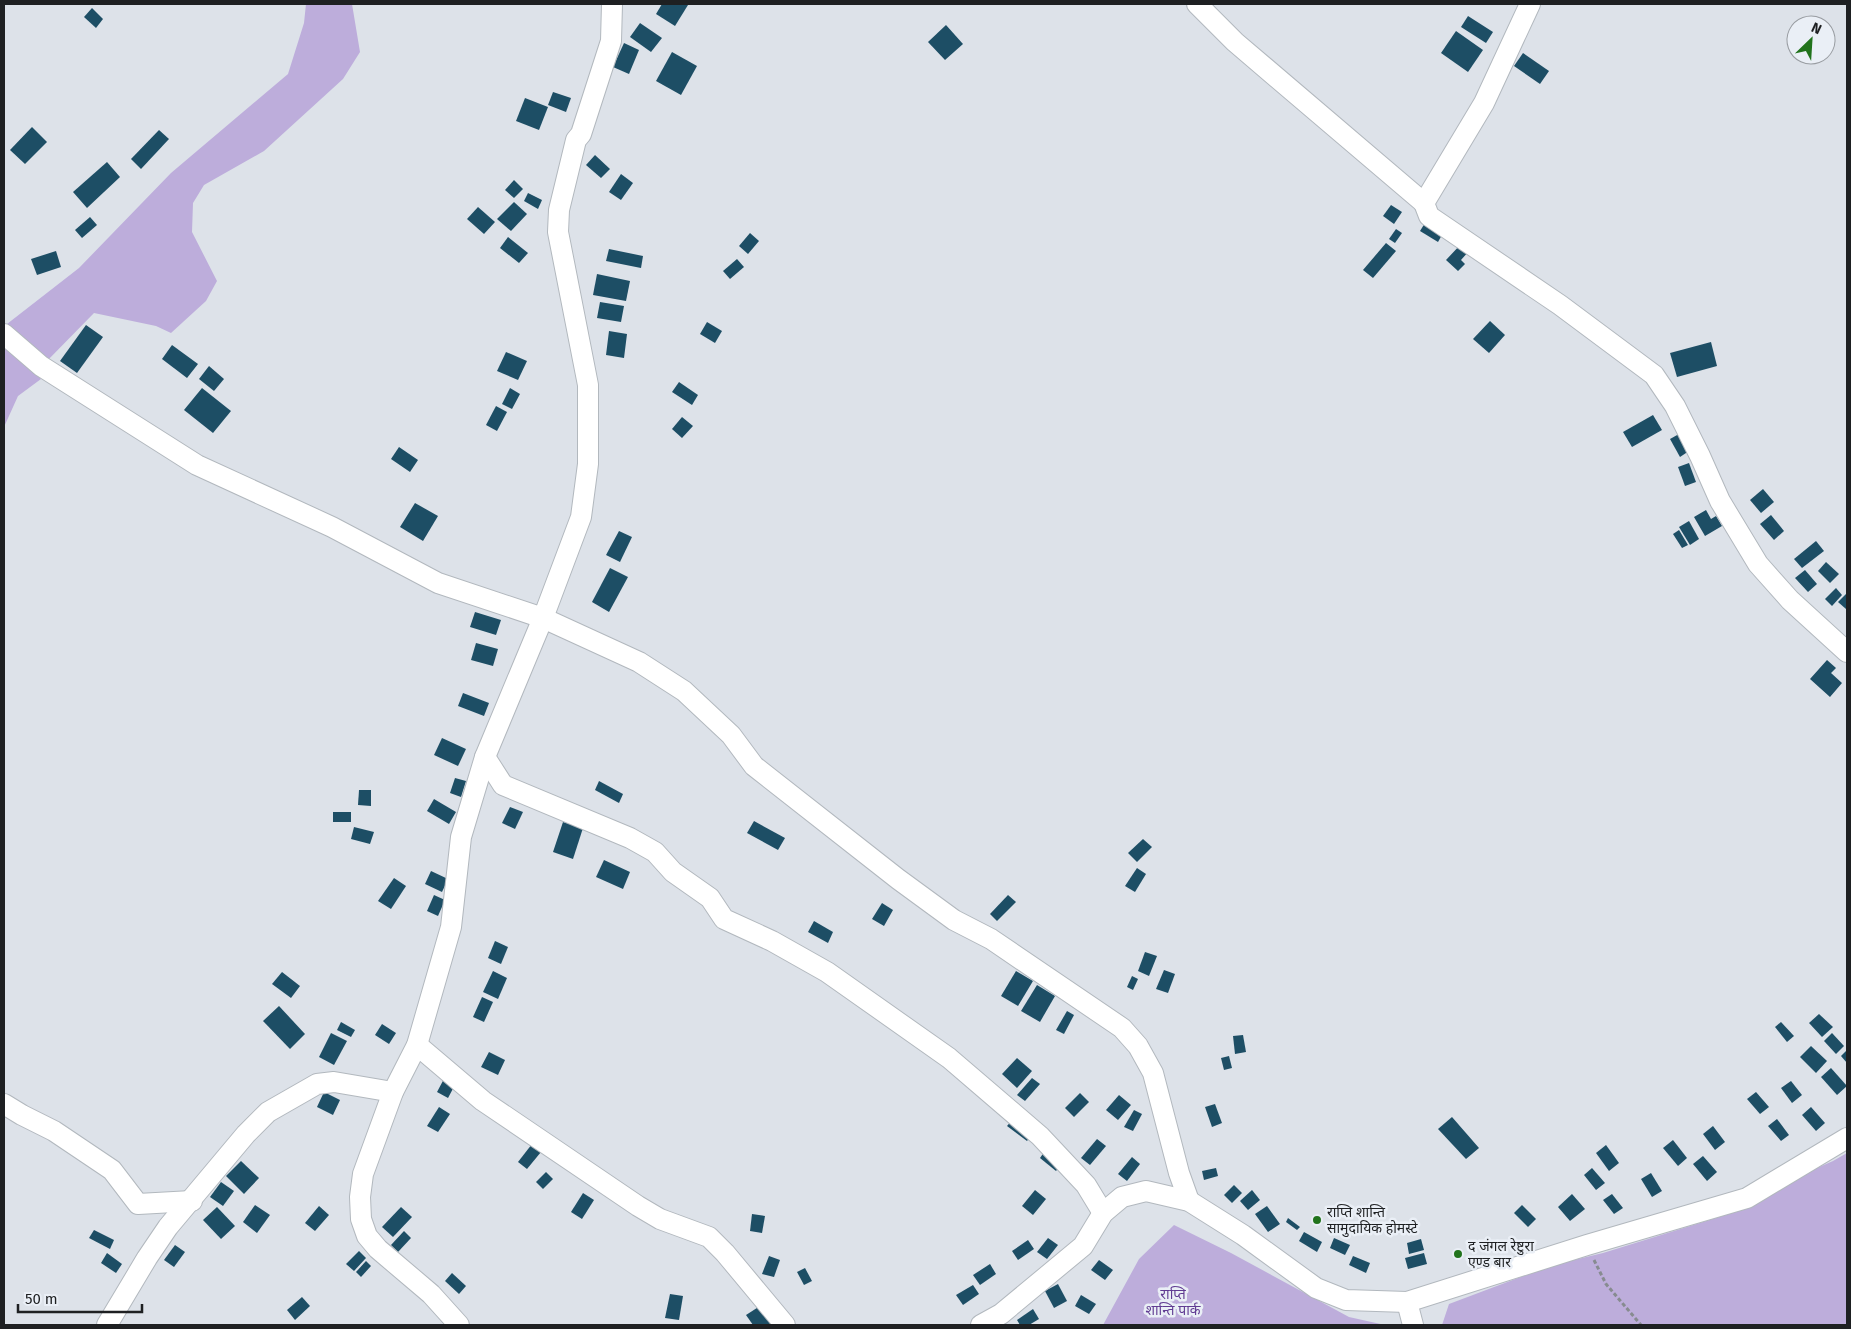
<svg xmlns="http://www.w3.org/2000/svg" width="1851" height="1329" font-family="'Fira Sans','Noto Sans Devanagari',sans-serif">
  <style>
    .green { fill: #bdaddb }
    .building { fill: #1d4e65 }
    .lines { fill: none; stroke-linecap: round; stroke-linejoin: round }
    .minor-casing { stroke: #b2b8be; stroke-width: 22 }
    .path { stroke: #878b90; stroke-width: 3; stroke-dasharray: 4 2.5; stroke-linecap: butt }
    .minor { stroke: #fff; stroke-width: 20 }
    .poi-dot { fill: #21731c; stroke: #eaeff6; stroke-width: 2 }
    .labels { text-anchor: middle; stroke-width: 5; stroke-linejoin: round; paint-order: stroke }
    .poi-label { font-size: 14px; fill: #1e2022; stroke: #eaeff6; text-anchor: start }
    .park-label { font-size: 14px; fill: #603b92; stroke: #eaeff6 }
  </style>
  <rect width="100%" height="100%" fill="#dde2e9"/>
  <g class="green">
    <polygon points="306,4 352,4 360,52 343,79 264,151 204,185 193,203 192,232 217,281 206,301 171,333 156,326 94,313 46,362 7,324 79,268 171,173 288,74 304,23"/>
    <polygon points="4,347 41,379 18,396 4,427"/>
    <polygon points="1847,1153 1847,1325 1442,1325 1449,1304 1553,1265 1603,1253 1745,1209 1792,1179 1833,1161"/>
    <polygon points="1174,1225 1231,1253 1349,1317 1385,1325 1103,1325 1139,1259"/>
  </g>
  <g class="building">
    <polygon points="662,4 686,4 688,5 675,26 656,14"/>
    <polygon points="92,8 103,19 96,28 84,17"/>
    <polygon points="1468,16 1493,32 1486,43 1461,27"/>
    <polygon points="640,23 662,38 651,52 630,37"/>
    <polygon points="946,25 963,44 945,60 928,42"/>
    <polygon points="1456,31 1483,50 1468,72 1441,53"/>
    <polygon points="624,43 639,50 629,74 613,67"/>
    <polygon points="672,52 697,66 681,95 656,81"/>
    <polygon points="1523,53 1549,71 1540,84 1514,66"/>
    <polygon points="553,92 571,98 566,112 548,105"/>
    <polygon points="525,98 548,107 539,130 516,121"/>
    <polygon points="32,127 47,142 25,164 10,150"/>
    <polygon points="159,130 169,139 141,169 131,159"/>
    <polygon points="595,155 610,169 601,178 586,165"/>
    <polygon points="107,162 120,177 87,208 73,192"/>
    <polygon points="621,174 633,183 621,200 609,192"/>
    <polygon points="514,180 523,189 514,198 505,190"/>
    <polygon points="528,193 542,200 538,209 524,201"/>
    <polygon points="514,202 527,214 511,231 497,219"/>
    <polygon points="1391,205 1402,212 1394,224 1383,216"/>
    <polygon points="478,207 495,222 484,234 467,219"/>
    <polygon points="90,217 97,225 82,238 75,230"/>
    <polygon points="1425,223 1443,233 1438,242 1420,231"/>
    <polygon points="1396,229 1402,233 1395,243 1389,239"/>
    <polygon points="750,233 759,241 748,254 739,246"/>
    <polygon points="508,237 528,253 519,263 500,248"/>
    <polygon points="1386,243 1396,251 1373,278 1363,270"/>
    <polygon points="1461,244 1469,251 1461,260 1465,264 1458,271 1446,260"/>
    <polygon points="609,249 643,256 641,268 606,261"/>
    <polygon points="56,251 61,267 37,275 31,259"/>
    <polygon points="737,259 744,267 730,279 723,271"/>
    <polygon points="597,274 630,281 626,301 593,295"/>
    <polygon points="600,302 624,306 621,322 597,318"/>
    <polygon points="1490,321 1505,335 1489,353 1473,339"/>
    <polygon points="707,322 722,331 715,343 700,334"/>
    <polygon points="86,325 103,337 77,373 60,361"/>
    <polygon points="609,331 627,334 624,358 606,355"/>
    <polygon points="1711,342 1717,366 1677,377 1670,353"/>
    <polygon points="172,345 198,364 187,378 162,359"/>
    <polygon points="506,352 527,361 518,380 497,371"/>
    <polygon points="209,366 224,379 214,391 199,379"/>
    <polygon points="679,382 698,395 692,405 672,392"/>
    <polygon points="202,388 231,411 213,433 184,410"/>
    <polygon points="510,388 520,394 512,409 502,404"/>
    <polygon points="496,406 507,412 497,431 486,425"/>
    <polygon points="1653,415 1662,430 1632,447 1623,432"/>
    <polygon points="682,417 693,426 682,438 672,429"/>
    <polygon points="1679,434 1689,451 1680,457 1670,439"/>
    <polygon points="399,447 418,460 410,472 391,459"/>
    <polygon points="1689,463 1696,482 1685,486 1678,467"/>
    <polygon points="1763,489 1774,502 1761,513 1750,500"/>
    <polygon points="415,503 438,516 423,541 400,527"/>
    <polygon points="1706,510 1711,519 1716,516 1722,526 1705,536 1694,517"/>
    <polygon points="1771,515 1784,531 1774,540 1760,524"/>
    <polygon points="1689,521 1699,539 1690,545 1679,527"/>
    <polygon points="1679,530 1688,545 1682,548 1673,534"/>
    <polygon points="619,531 632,537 620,562 606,555"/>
    <polygon points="1816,541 1824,551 1802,568 1794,559"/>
    <polygon points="1826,562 1839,574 1830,583 1818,571"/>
    <polygon points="610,568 628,577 609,612 592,602"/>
    <polygon points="1805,570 1817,584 1808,592 1795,578"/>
    <polygon points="1836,588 1842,595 1832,606 1825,599"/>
    <polygon points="1847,593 1847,608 1846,609 1838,602"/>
    <polygon points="475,612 501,620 496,635 470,627"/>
    <polygon points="476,643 498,649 493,666 471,660"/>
    <polygon points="1827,660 1836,668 1831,673 1842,683 1830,697 1810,679"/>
    <polygon points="463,693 489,703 484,716 458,706"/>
    <polygon points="442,738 466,749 458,766 434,755"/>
    <polygon points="455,778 466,781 461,797 450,793"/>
    <polygon points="599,781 623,794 619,803 595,790"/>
    <polygon points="359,790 371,790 371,806 358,805"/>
    <polygon points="434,799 456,812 449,824 427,811"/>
    <polygon points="510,807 523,812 515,829 502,823"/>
    <rect x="333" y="812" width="18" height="10"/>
    <polygon points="754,821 785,838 778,850 747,833"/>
    <polygon points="563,822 583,828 573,859 553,852"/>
    <polygon points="354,827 374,832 370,844 351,839"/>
    <polygon points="1143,839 1152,847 1137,862 1128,853"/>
    <polygon points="604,860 630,872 623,889 596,877"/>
    <polygon points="1137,868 1146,874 1135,892 1125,886"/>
    <polygon points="431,871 448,879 442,892 425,884"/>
    <polygon points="394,878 406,886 391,909 378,901"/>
    <polygon points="434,895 445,900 438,916 427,911"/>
    <polygon points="1008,895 1016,902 997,921 990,914"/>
    <polygon points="882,903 893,910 884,926 872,919"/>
    <polygon points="814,921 833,932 828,943 808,932"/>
    <polygon points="495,941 508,947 501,964 488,958"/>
    <polygon points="1145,952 1157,956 1149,976 1138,971"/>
    <polygon points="1164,970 1175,974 1168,993 1156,989"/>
    <polygon points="493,971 507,978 498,999 483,992"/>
    <polygon points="1016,971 1033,981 1018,1006 1001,996"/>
    <polygon points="282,972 300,986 291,998 272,984"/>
    <polygon points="1132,976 1138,979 1133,990 1127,987"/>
    <polygon points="1037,985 1055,996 1040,1022 1021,1011"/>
    <polygon points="482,997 493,1002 484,1022 473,1017"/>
    <polygon points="279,1006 305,1034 290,1049 263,1021"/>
    <polygon points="1067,1011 1074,1015 1064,1034 1056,1030"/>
    <polygon points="1819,1014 1833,1027 1822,1037 1809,1023"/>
    <polygon points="341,1022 355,1030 351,1037 337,1030"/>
    <polygon points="1781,1022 1794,1036 1787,1042 1775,1027"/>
    <polygon points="382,1024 396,1033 389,1044 375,1035"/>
    <polygon points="331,1033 347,1041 334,1065 319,1057"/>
    <polygon points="1832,1033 1844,1046 1836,1054 1824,1041"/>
    <polygon points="1243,1035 1246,1052 1235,1054 1233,1036"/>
    <polygon points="1811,1046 1827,1061 1816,1073 1800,1057"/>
    <polygon points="1847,1050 1847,1063 1841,1056"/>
    <polygon points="489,1052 505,1060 498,1075 481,1067"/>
    <polygon points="1229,1056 1232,1068 1224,1070 1221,1058"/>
    <polygon points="1017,1058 1032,1071 1017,1088 1002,1074"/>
    <polygon points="1831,1068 1847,1086 1837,1095 1821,1077"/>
    <polygon points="445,1077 456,1083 448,1098 437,1092"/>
    <polygon points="1032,1078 1040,1084 1025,1101 1017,1095"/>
    <polygon points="1791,1081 1802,1095 1792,1103 1781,1088"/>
    <polygon points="324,1092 340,1100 333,1115 317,1107"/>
    <polygon points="1756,1092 1769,1107 1760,1114 1747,1099"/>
    <polygon points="1080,1093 1089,1102 1074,1117 1065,1108"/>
    <polygon points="1119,1095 1131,1105 1118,1120 1106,1110"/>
    <polygon points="1215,1104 1222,1123 1212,1127 1205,1107"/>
    <polygon points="439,1107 450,1114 438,1132 427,1126"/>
    <polygon points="1811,1107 1825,1123 1816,1131 1802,1115"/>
    <polygon points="1134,1110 1142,1114 1133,1131 1124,1127"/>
    <polygon points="1015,1117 1034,1132 1027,1141 1007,1126"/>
    <polygon points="1452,1117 1479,1148 1466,1159 1438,1129"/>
    <polygon points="1777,1119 1789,1135 1781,1141 1768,1126"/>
    <polygon points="1713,1126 1725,1142 1715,1150 1703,1134"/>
    <polygon points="1097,1139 1106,1146 1090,1165 1081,1158"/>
    <polygon points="1673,1140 1687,1158 1678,1166 1663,1148"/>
    <polygon points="532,1144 541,1152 527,1169 518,1162"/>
    <polygon points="1606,1145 1619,1163 1609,1171 1596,1153"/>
    <polygon points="1047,1148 1064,1161 1056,1171 1040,1158"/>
    <polygon points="1703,1156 1717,1172 1707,1181 1693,1164"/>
    <polygon points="1132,1157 1140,1164 1127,1181 1118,1174"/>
    <polygon points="241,1161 259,1178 244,1194 226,1176"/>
    <polygon points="1216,1168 1218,1176 1204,1180 1202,1171"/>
    <polygon points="1592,1168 1605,1183 1596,1190 1584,1175"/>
    <polygon points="546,1172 553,1179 543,1189 536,1182"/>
    <polygon points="1651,1173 1662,1191 1652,1197 1641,1179"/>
    <polygon points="221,1182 234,1191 223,1206 210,1197"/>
    <polygon points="1234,1185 1242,1193 1232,1203 1224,1195"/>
    <polygon points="1035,1190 1046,1199 1033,1215 1022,1206"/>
    <polygon points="1252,1190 1260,1200 1248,1210 1240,1201"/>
    <polygon points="583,1193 594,1200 582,1219 571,1212"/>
    <polygon points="1572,1194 1585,1209 1570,1221 1558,1207"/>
    <polygon points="1612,1194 1623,1208 1614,1214 1603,1200"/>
    <polygon points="255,1205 270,1215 257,1233 243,1222"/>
    <polygon points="1522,1205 1536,1219 1528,1227 1514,1213"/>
    <polygon points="319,1206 329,1215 315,1231 305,1223"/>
    <polygon points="1267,1206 1280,1224 1268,1232 1255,1214"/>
    <polygon points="217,1207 235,1226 221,1239 203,1220"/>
    <polygon points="401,1207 412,1217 393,1237 382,1227"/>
    <polygon points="752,1214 765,1216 762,1233 750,1231"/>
    <polygon points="1288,1218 1300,1227 1297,1230 1286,1222"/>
    <polygon points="94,1230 114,1240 110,1249 89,1238"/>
    <polygon points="404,1231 411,1238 398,1252 391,1245"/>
    <polygon points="1304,1232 1322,1242 1317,1252 1299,1241"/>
    <polygon points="1048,1238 1058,1245 1047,1259 1037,1252"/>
    <polygon points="1334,1238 1350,1245 1345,1255 1330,1248"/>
    <polygon points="1421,1239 1424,1250 1409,1254 1407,1243"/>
    <polygon points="1028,1240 1034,1249 1018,1260 1012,1251"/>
    <polygon points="175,1245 185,1252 174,1267 164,1260"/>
    <polygon points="359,1251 366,1258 354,1271 346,1264"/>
    <polygon points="107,1253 122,1264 116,1273 101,1263"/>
    <polygon points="1424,1253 1427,1264 1408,1269 1405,1258"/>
    <polygon points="769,1256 780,1260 774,1277 762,1274"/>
    <polygon points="1353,1256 1370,1263 1366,1273 1349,1265"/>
    <polygon points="1099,1260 1113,1270 1105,1280 1091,1270"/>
    <polygon points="366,1261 371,1266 361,1277 356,1272"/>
    <polygon points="990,1264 996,1274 980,1285 973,1275"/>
    <polygon points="805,1268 812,1281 804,1285 797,1272"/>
    <polygon points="452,1273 466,1286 459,1294 445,1281"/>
    <polygon points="1058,1284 1067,1301 1054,1308 1045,1291"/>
    <polygon points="973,1285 979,1294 963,1305 956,1295"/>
    <polygon points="670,1294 683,1296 679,1320 665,1318"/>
    <polygon points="1081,1295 1096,1304 1089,1314 1075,1306"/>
    <polygon points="302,1297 310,1306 295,1320 287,1310"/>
    <polygon points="760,1306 773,1325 753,1325 746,1315"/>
    <polygon points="1033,1309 1039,1319 1029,1325 1020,1325 1017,1320"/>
  </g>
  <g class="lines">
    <g class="minor-casing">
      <g id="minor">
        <polyline points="1197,4 1235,42 1424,203"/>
        <polyline points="1530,4 1484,103 1424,203 1429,216 1560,305 1654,375 1675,406 1700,456 1720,501 1758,564 1790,600 1847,652"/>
        <polyline points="4,334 41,366 197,465 332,527 438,583 543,618 639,662 684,691 731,735 754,766 898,879 954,920 991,939 1122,1028 1138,1046 1153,1073 1179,1173 1189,1201"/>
        <polyline points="485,757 503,785 630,838 655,852 673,872 710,898 724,919 772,941 827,972 949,1058 1040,1136 1086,1185 1103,1213"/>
        <polyline points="417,1045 483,1101 638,1206 660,1219 709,1237 725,1253 785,1325"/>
        <polyline points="4,1104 22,1115 54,1131 112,1170 138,1204 192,1201"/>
        <polyline points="1407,1302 1413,1325"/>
        <polyline points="107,1325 147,1258 168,1227 246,1134 268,1112 317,1084 334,1082 393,1092"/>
        <polyline points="459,1325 431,1294 378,1249 367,1236 361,1219 360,1197 363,1174 393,1092 417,1045 451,927 461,837 485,757 543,618 581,517 588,464 588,385 558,232 559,210 576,140 581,134 611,41 612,4"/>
        <polyline points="981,1325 1001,1314 1083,1246 1103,1213 1122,1197 1146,1191 1189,1201 1243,1235 1316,1288 1346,1300 1407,1302 1587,1245 1747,1198 1847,1138"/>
      </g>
    </g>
    <polyline class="path" points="1594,1260 1606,1284 1641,1325"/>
    <use href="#minor" class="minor"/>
  </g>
  <g class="poi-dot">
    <circle cx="1317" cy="1220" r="5"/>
    <circle cx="1458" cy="1254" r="5"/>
  </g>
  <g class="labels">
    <g class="poi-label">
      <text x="1327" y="1217">राप्ति शान्ति<tspan x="1327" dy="16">सामुदायिक होमस्टे</tspan></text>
      <text x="1468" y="1251">द जंगल रेष्टुरा<tspan x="1468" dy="16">एण्ड बार</tspan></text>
    </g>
    <g class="park-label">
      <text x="1173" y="1299">राप्ति<tspan x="1173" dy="16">शान्ति पार्क</tspan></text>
    </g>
  </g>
  <rect width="1851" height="1329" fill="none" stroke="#1e2022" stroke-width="10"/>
  <g transform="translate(1811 40) rotate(25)"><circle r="24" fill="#eaeff6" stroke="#989ca1"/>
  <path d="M0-4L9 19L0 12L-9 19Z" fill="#21731c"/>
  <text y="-8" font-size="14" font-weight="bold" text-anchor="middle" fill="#1e2022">N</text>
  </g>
  <path d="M18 1304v8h124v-8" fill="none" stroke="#1e2022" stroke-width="2.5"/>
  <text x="25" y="1304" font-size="15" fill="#1e2022" stroke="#eaeff6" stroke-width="4" paint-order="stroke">50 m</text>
</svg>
